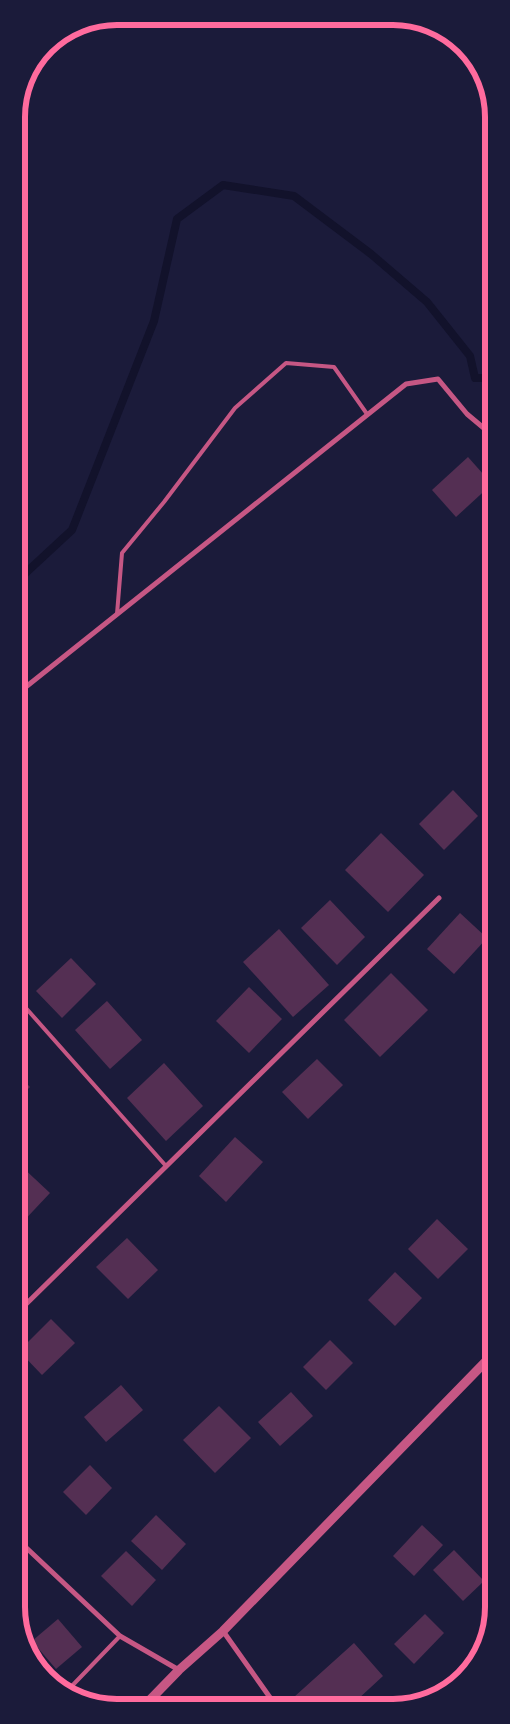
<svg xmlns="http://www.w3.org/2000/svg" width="510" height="1724" font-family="Bitter,serif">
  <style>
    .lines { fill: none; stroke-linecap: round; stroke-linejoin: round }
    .stream { stroke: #12122b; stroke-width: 8 }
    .building { fill: #542f53 }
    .service { stroke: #c65784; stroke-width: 4 }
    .minor { stroke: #c65784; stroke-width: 5 }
    .tertiary { stroke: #c65784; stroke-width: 9 }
    .rim { fill: none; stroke: #ff6b9d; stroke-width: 6 }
  </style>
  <rect width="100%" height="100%" fill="#1b1b3a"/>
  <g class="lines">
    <polyline class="stream" points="17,581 72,530 154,321 177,219 223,185 294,196 371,254 427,302 470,356 475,378 492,378"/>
  </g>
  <g class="building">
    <polygon points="468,457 492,484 456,517 432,490"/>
    <polygon points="493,751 493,767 485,759"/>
    <polygon points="453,790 478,816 444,850 419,824"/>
    <polygon points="381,833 424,875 388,912 345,870"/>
    <polygon points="330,900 365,937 337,965 301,928"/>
    <polygon points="460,913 487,938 454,974 427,949"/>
    <polygon points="279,929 329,985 293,1017 243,962"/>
    <polygon points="71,958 96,984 62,1018 36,991"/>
    <polygon points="391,973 428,1010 380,1057 344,1020"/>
    <polygon points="249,987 282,1019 249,1053 216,1021"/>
    <polygon points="107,1001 142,1040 110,1069 75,1030"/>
    <polygon points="317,1059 343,1085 308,1119 282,1092"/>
    <polygon points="164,1063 203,1106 166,1141 127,1098"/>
    <polygon points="18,1074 30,1087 18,1099"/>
    <polygon points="235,1137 263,1162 226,1202 199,1176"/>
    <polygon points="19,1164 50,1193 18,1227 18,1166"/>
    <polygon points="437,1219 468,1249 438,1279 408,1249"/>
    <polygon points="127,1238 158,1270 128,1299 96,1267"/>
    <polygon points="395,1272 422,1298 395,1326 368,1300"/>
    <polygon points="51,1319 75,1343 42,1375 19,1351"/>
    <polygon points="330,1340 353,1363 326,1390 303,1367"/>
    <polygon points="121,1385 143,1410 106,1442 84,1417"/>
    <polygon points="291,1392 313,1416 280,1446 258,1422"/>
    <polygon points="219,1406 251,1438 215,1473 183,1440"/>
    <polygon points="90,1465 112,1488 86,1515 63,1492"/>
    <polygon points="156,1515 186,1544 162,1570 131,1541"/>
    <polygon points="422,1525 443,1545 414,1576 393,1556"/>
    <polygon points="454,1550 484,1581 463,1601 433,1570"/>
    <polygon points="126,1551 156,1580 132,1606 101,1576"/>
    <polygon points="425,1614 444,1633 414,1664 394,1644"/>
    <polygon points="58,1619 82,1647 56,1669 32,1641"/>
    <polygon points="354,1643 383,1676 357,1700 363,1706 302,1706 294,1697"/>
  </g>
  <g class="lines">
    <g class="service">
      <polyline points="117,614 122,553 164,502 235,408 286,363 334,367 367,414"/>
      <polyline points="17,998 166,1166"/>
      <polyline points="68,1690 120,1636"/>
    </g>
    <g class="minor">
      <polyline points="17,694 406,384 438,379 467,414 492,435"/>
      <polyline points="18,1312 439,898"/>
      <polyline points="18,1540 120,1636 179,1670"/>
      <polyline points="223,1631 276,1706"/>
    </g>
    <polyline class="tertiary" points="144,1706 179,1670 223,1631 493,1354"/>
  </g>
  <path d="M0 0H510V1724H0ZM117 25H393A92 92 0 0 1 485 117V1607A92 92 0 0 1 393 1699H117A92 92 0 0 1 25 1607V117A92 92 0 0 1 117 25Z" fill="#1b1b3a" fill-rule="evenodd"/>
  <path class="rim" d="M117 25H393A92 92 0 0 1 485 117V1607A92 92 0 0 1 393 1699H117A92 92 0 0 1 25 1607V117A92 92 0 0 1 117 25Z"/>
</svg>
